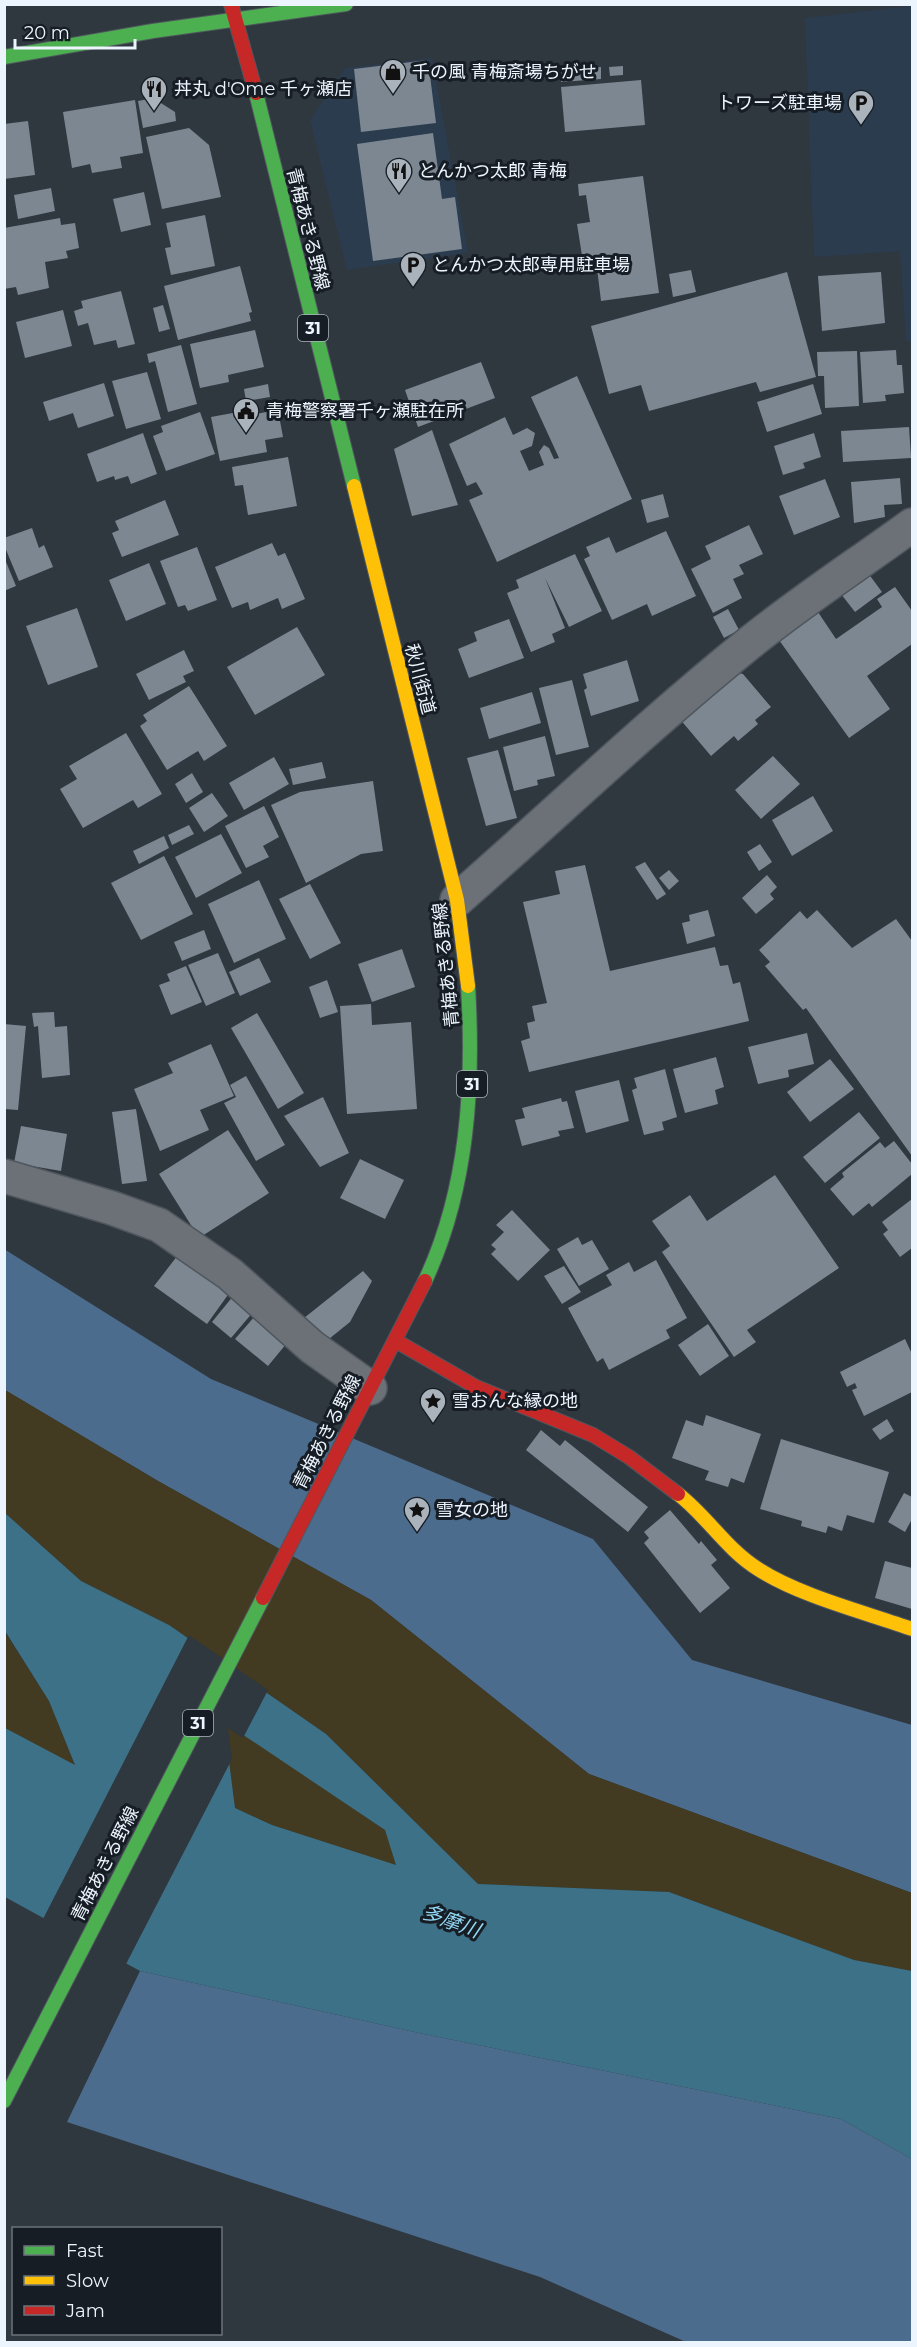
<svg xmlns="http://www.w3.org/2000/svg" width="917" height="2347" font-family="Montserrat,'Noto Sans JP',sans-serif">
  <style>
    .built { fill: #2c3c4f }
    .forest { fill: #4c6c8d }
    .sand { fill: #423b21 }
    .water { fill: #3d7188; fill-rule: evenodd }
    .pier { fill: #2f373f }
    .building { fill: #7c8792 }
    .lines { fill: none; stroke-linecap: round; stroke-linejoin: round }
    .street-casing { stroke: #4f565d; stroke-width: 36 }
    .fast-casing { stroke: #4f565d; stroke-width: 16 }
    .slow-casing { stroke: #4f565d; stroke-width: 16 }
    .jam-casing { stroke: #4f565d; stroke-width: 16 }
    .street { stroke: #6b7177; stroke-width: 33 }
    .fast { stroke: #4caf50; stroke-width: 14 }
    .slow { stroke: #ffc107; stroke-width: 14 }
    .jam { stroke: #c62828; stroke-width: 14 }
    .labels { text-anchor: middle; stroke-width: 6; stroke-linejoin: round; paint-order: stroke }
    .shield { fill: #171d24; stroke: #acb4bd; stroke-width: 1.5 }
    .shield-label { font-size: 16px; font-weight: bold; fill: #ecf5fe }
    .poi-label { font-size: 18px; fill: #ecf5fe; stroke: #171d24; text-anchor: start }
    .street-label { font-size: 18px; fill: #ecf5fe; stroke: #171d24 }
    .water-label { font-size: 20px; font-style: italic; fill: #93d8f6; stroke: #171d24 }
  </style>
  <rect width="100%" height="100%" fill="#2f373f"/>
  <g class="built">
    <polygon points="912,6 912,341 906,341 900,251 814,257 805,18"/>
    <polygon points="432,58 468,253 347,270 310,120 345,68"/>
  </g>
  <g class="forest">
    <polygon points="4,1249 211,1379 593,1539 692,1660 912,1725 912,1893 589,1774 371,1600 158,1481 5,1390"/>
    <polygon points="140,1971 419,2033 841,2119 912,2159 912,2342 686,2342 540,2277 67,2122"/>
  </g>
  <g class="sand">
    <polygon points="5,1390 158,1481 371,1600 589,1774 912,1893 912,1971 854,1960 669,1892 478,1884 326,1734 169,1625 81,1581 5,1513"/>
    <polygon points="4,1631 49,1701 75,1766 5,1728"/>
    <polygon points="224,1721 385,1830 397,1866 272,1825 235,1808"/>
  </g>
  <path class="water" d="M5 1513 81 1581 169 1625 326 1734 478 1884 669 1892 854 1960 912 1971V2159L841 2119 419 2033 140 1971 5 1897V1728L75 1765 49 1701 5 1631ZM224 1722 385 1830 396 1865 272 1825 235 1808Z"/>
  <polygon class="pier" points="189,1635 268,1690 243,1738 228,1728 232,1759 125,1966 42,1921"/>
  <g class="building">
    <polygon points="428,60 436,123 361,132 354,69"/>
    <polygon points="623,66 623,75 610,76 609,67"/>
    <polygon points="601,67 601,79 561,82 561,70"/>
    <polygon points="641,80 645,125 565,132 561,87"/>
    <polygon points="153,98 175,112 176,121 143,128 138,101"/>
    <polygon points="135,100 143,153 120,157 122,168 92,173 90,164 72,168 63,112"/>
    <polygon points="28,121 35,175 4,179 4,124"/>
    <polygon points="189,128 209,145 221,197 162,209 146,137"/>
    <polygon points="433,133 442,199 455,197 462,249 373,261 357,144"/>
    <polygon points="643,176 659,293 601,301 596,260 583,262 577,224 590,222 586,195 579,196 578,184"/>
    <polygon points="51,188 55,211 18,219 14,195"/>
    <polygon points="144,192 151,225 121,232 113,199"/>
    <polygon points="205,215 215,266 171,275 165,248 171,247 166,223"/>
    <polygon points="60,218 61,225 75,223 79,248 66,251 68,258 45,262 49,288 18,295 16,287 4,289 4,228"/>
    <polygon points="240,266 252,312 249,313 251,321 178,340 164,286"/>
    <polygon points="691,270 696,292 673,297 669,274"/>
    <polygon points="787,272 816,377 760,392 756,382 649,411 641,385 609,394 591,326"/>
    <polygon points="881,272 885,323 822,331 818,276"/>
    <polygon points="121,291 135,344 118,348 116,340 94,345 88,323 78,326 74,311 83,308 81,301"/>
    <polygon points="163,305 170,329 159,332 153,308"/>
    <polygon points="63,310 72,346 25,358 16,322"/>
    <polygon points="255,330 264,367 228,375 229,382 200,388 190,344"/>
    <polygon points="181,345 197,404 168,412 155,361 149,363 147,354"/>
    <polygon points="896,350 897,365 902,365 904,393 885,395 886,401 863,403 860,352"/>
    <polygon points="857,351 859,406 825,408 824,376 818,376 817,352"/>
    <polygon points="481,362 495,398 418,427 405,390"/>
    <polygon points="147,372 161,419 126,429 112,381"/>
    <polygon points="577,376 632,499 497,562 469,500 483,494 476,482 467,486 449,444 505,417 513,435 527,428 535,433 532,446 520,451 529,471 544,465 539,452 544,445 549,448 554,459 559,458 531,397"/>
    <polygon points="104,383 114,416 78,428 73,413 49,421 43,402"/>
    <polygon points="268,384 270,397 246,401 244,389"/>
    <polygon points="813,384 822,414 767,432 757,402"/>
    <polygon points="249,410 250,415 278,410 283,437 265,440 267,452 220,461 211,417"/>
    <polygon points="200,412 215,454 166,471 153,436 163,432 161,426"/>
    <polygon points="909,427 911,458 843,462 841,431"/>
    <polygon points="432,430 458,505 412,516 394,449"/>
    <polygon points="143,433 157,474 131,484 128,476 115,480 114,476 97,482 87,454"/>
    <polygon points="814,433 821,457 803,463 805,468 783,475 774,446"/>
    <polygon points="288,457 297,506 248,515 243,485 235,486 232,467"/>
    <polygon points="900,478 902,504 884,505 885,517 854,523 851,482"/>
    <polygon points="825,479 840,517 794,535 779,496"/>
    <polygon points="663,494 669,517 647,523 641,500"/>
    <polygon points="165,500 179,535 122,557 112,533 119,530 115,521"/>
    <polygon points="749,525 763,554 739,565 744,574 733,579 742,598 713,613 691,569 711,559 705,546"/>
    <polygon points="32,528 39,548 44,545 53,567 19,581 4,545 4,538"/>
    <polygon points="666,531 696,596 652,616 647,604 612,620 584,559 590,556 586,547 609,537 616,553"/>
    <polygon points="272,543 278,556 285,553 305,599 282,609 278,598 250,610 248,602 232,608 215,567"/>
    <polygon points="197,547 217,600 188,611 185,605 178,607 160,561"/>
    <polygon points="575,554 602,611 569,627 545,578 565,628 552,634 555,642 531,652 507,593 519,588 516,580"/>
    <polygon points="4,557 16,586 4,591"/>
    <polygon points="149,563 166,604 126,621 109,580"/>
    <polygon points="868,573 882,592 855,612 841,594"/>
    <polygon points="895,587 912,611 912,644 867,676 890,709 849,738 779,640 818,612 836,639 882,607 877,599"/>
    <polygon points="77,608 98,667 48,685 26,626"/>
    <polygon points="728,609 739,630 724,638 713,617"/>
    <polygon points="509,619 524,658 469,678 458,649 477,641 474,632"/>
    <polygon points="297,627 325,675 255,715 227,667"/>
    <polygon points="184,650 194,671 183,676 186,682 149,700 136,674"/>
    <polygon points="627,660 639,701 591,716 584,690 587,688 583,674"/>
    <polygon points="734,672 743,674 771,707 755,720 758,724 738,741 734,736 711,756 679,718"/>
    <polygon points="572,680 589,747 556,755 539,688"/>
    <polygon points="189,686 227,746 204,761 198,751 167,770 140,726 147,721 143,715"/>
    <polygon points="532,692 541,723 489,739 480,708"/>
    <polygon points="126,733 162,794 138,808 133,800 83,828 60,789 77,779 69,766"/>
    <polygon points="545,736 555,776 537,780 538,785 514,791 503,747"/>
    <polygon points="498,750 517,818 486,826 467,758"/>
    <polygon points="773,756 800,784 761,819 735,790"/>
    <polygon points="274,757 289,784 244,810 229,783"/>
    <polygon points="322,762 326,778 293,785 289,769"/>
    <polygon points="192,773 203,792 186,803 175,784"/>
    <polygon points="373,781 383,851 361,854 306,883 271,805 300,792"/>
    <polygon points="212,793 228,816 204,832 189,808"/>
    <polygon points="813,796 833,831 792,856 772,820"/>
    <polygon points="264,806 279,837 263,846 269,857 246,868 225,826"/>
    <polygon points="189,825 194,834 172,845 168,835"/>
    <polygon points="221,834 242,873 196,898 175,857"/>
    <polygon points="164,836 169,848 139,864 133,851"/>
    <polygon points="760,844 772,862 759,871 747,852"/>
    <polygon points="164,856 193,914 141,940 111,883"/>
    <polygon points="645,862 666,894 657,900 635,867"/>
    <polygon points="585,865 610,971 715,947 720,966 728,965 733,984 740,982 749,1021 529,1072 521,1041 530,1038 527,1023 535,1021 532,1006 547,1003 523,902 560,894 555,871"/>
    <polygon points="669,870 679,881 669,890 659,878"/>
    <polygon points="767,875 777,887 770,894 774,899 756,914 742,898"/>
    <polygon points="259,880 286,939 234,963 208,904"/>
    <polygon points="310,884 341,943 310,959 279,899"/>
    <polygon points="708,910 715,936 687,944 682,923 690,921 689,915"/>
    <polygon points="817,910 852,948 896,919 912,941 912,1156 806,1008 803,1010 765,966 770,962 759,950 800,911 807,919"/>
    <polygon points="204,930 211,949 182,961 174,942"/>
    <polygon points="402,949 415,987 372,1002 358,964"/>
    <polygon points="218,953 235,993 206,1006 188,965"/>
    <polygon points="259,958 271,982 240,996 229,972"/>
    <polygon points="186,966 202,1002 171,1015 159,985 170,981 167,974"/>
    <polygon points="327,980 338,1012 320,1018 309,987"/>
    <polygon points="371,1004 372,1025 411,1022 417,1109 347,1114 340,1006"/>
    <polygon points="54,1012 55,1027 67,1026 70,1075 42,1078 38,1026 34,1027 32,1013"/>
    <polygon points="257,1013 304,1093 278,1109 231,1028"/>
    <polygon points="4,1024 26,1026 18,1110 4,1109"/>
    <polygon points="807,1033 814,1064 788,1070 789,1077 758,1084 748,1047"/>
    <polygon points="211,1044 234,1096 200,1110 209,1130 160,1151 134,1089 173,1073 168,1063"/>
    <polygon points="716,1057 724,1087 715,1090 718,1104 685,1113 673,1069"/>
    <polygon points="830,1059 854,1089 810,1122 787,1092"/>
    <polygon points="665,1069 677,1117 662,1122 664,1130 644,1135 632,1090 637,1088 634,1078"/>
    <polygon points="246,1076 285,1145 256,1161 224,1103 236,1097 230,1085"/>
    <polygon points="619,1080 629,1121 586,1133 575,1091"/>
    <polygon points="323,1097 349,1153 320,1167 284,1116"/>
    <polygon points="561,1098 562,1102 567,1101 574,1128 558,1131 560,1136 522,1146 515,1120 525,1118 522,1108"/>
    <polygon points="136,1109 147,1181 122,1184 112,1112"/>
    <polygon points="859,1112 880,1138 825,1183 803,1157"/>
    <polygon points="21,1126 67,1134 61,1171 14,1163"/>
    <polygon points="228,1130 269,1193 199,1238 159,1174"/>
    <polygon points="894,1141 912,1164 912,1174 872,1207 869,1203 853,1216 830,1189 844,1177 842,1173 880,1142 885,1148"/>
    <polygon points="360,1159 404,1180 385,1219 340,1198"/>
    <polygon points="775,1175 839,1268 747,1330 756,1342 734,1357 662,1252 670,1246 652,1221 690,1195 707,1221"/>
    <polygon points="912,1199 912,1248 900,1257 883,1234 888,1230 882,1222"/>
    <polygon points="512,1210 550,1250 518,1281 491,1254 496,1249 491,1245 504,1232 496,1225"/>
    <polygon points="578,1237 582,1245 592,1240 609,1269 579,1286 557,1249"/>
    <polygon points="178,1255 230,1292 207,1324 154,1286"/>
    <polygon points="656,1260 687,1318 666,1330 670,1338 609,1370 603,1358 597,1362 568,1308 612,1285 606,1275 629,1262 634,1272"/>
    <polygon points="564,1266 581,1292 562,1304 544,1276"/>
    <polygon points="363,1271 372,1281 350,1322 324,1343 304,1318"/>
    <polygon points="234,1295 254,1311 231,1338 212,1322"/>
    <polygon points="255,1316 287,1343 268,1366 235,1339"/>
    <polygon points="708,1324 729,1356 700,1376 678,1345"/>
    <polygon points="905,1339 912,1354 912,1392 864,1416 852,1390 857,1388 855,1383 847,1387 840,1372"/>
    <polygon points="706,1415 761,1434 744,1483 731,1478 728,1487 705,1480 709,1471 672,1458 686,1420 703,1426"/>
    <polygon points="887,1419 894,1431 880,1440 872,1429"/>
    <polygon points="541,1430 560,1446 565,1440 648,1507 628,1532 526,1450"/>
    <polygon points="781,1439 889,1472 874,1523 847,1515 842,1531 828,1526 826,1533 801,1526 802,1521 760,1509"/>
    <polygon points="904,1493 912,1497 912,1519 905,1532 888,1522"/>
    <polygon points="670,1510 699,1544 701,1541 717,1560 711,1565 730,1588 700,1613 644,1543 649,1538 644,1532"/>
    <polygon points="885,1561 912,1568 912,1609 875,1598"/>
  </g>
  <g class="lines">
    <g class="street-casing">
      <g id="street">
        <path d="M457 900C554 815 647 726 747 645 800 602 857 565 912 525"/>
        <polyline points="4,1176 112,1208 159,1225 230,1274 312,1347 370,1388"/>
      </g>
    </g>
    <g class="fast-casing">
      <g id="fast">
        <polyline points="4,57 153,31 346,4"/>
        <polyline points="256,93 354,486"/>
        <path d="M425 1281C468 1189 474 1086 468 986"/>
        <polyline points="4,2101 263,1598"/>
      </g>
    </g>
    <g class="slow-casing">
      <g id="slow">
        <polyline points="354,486 457,900 468,986"/>
        <path d="M678 1494C707 1516 726 1549 758 1569 800 1596 864 1612 912 1629"/>
      </g>
    </g>
    <g class="jam-casing">
      <g id="jam">
        <polyline points="231,4 256,93"/>
        <polyline points="396,1341 476,1387 593,1435 629,1457 678,1494"/>
        <polyline points="263,1598 425,1281"/>
      </g>
    </g>
    <use href="#street" class="street"/>
    <use href="#fast" class="fast"/>
    <use href="#slow" class="slow"/>
    <use href="#jam" class="jam"/>
  </g>
  <defs>
    <g id="shop-pin" transform="scale(1.35)"><path d="M0 17L-7.5 6A9.5 9.5 0 1 1 7.5 6Z" fill="#aab2bb" stroke="#171d24"/><path d="M-5-2.5h2.3a2.7 3.5 0 0 1 5.4 0H5L5.5 6h-11ZM-1.5-2.5h3a1.5 2.3 0 0 0-3 0Z" fill="#111"/></g>
    <g id="restaurant-pin" transform="scale(1.35)"><path d="M0 17L-7.5 6A9.5 9.5 0 1 1 7.5 6Z" fill="#aab2bb" stroke="#171d24"/><path d="M-5-6h1v4h1v-4h1v4h1v-4h1v5L-1.5 .5V6h-2V.5L-5-1ZM5-6V6H3V1.5H1.5Q1.5-4 5-6Z" fill="#111"/></g>
    <g id="parking-pin" transform="scale(1.35)"><path d="M0 17L-7.5 6A9.5 9.5 0 1 1 7.5 6Z" fill="#aab2bb" stroke="#171d24"/><path d="M-3.5-5.5H1a3.5 3.5 0 0 1 0 7H-1V5.5H-3.5ZM-1-3.4V-.6H.8a1.4 1.4 0 0 0 0-2.8Z" fill="#111"/></g>
    <g id="civic-pin" transform="scale(1.35)"><path d="M0 17L-7.5 6A9.5 9.5 0 1 1 7.5 6Z" fill="#aab2bb" stroke="#171d24"/><path d="M-.6-6.5H3V-4.5H.6V-3L4-1V1h2V6H-6V1h2V-1L-.6-3ZM-1.2 2.5V6h2.4V2.5Z" fill="#111"/></g>
    <g id="sight-pin" transform="scale(1.35)"><path d="M0 17L-7.5 6A9.5 9.5 0 1 1 7.5 6Z" fill="#aab2bb" stroke="#171d24"/><path d="M0-6L1.8-2.2L6-1.7L2.9 1.2L3.7 5.4L0 3.3L-3.7 5.4L-2.9 1.2L-6-1.7L-1.8-2.2Z" fill="#111"/></g>
  </defs>
  <g fill-rule="evenodd">
    <use href="#shop-pin" x="393" y="72"/>
    <use href="#restaurant-pin" x="154" y="89"/>
    <use href="#parking-pin" x="861" y="103"/>
    <use href="#restaurant-pin" x="399" y="171"/>
    <use href="#parking-pin" x="413" y="265"/>
    <use href="#civic-pin" x="246" y="411"/>
    <use href="#sight-pin" x="433" y="1401"/>
    <use href="#sight-pin" x="417" y="1510"/>
  </g>
  <g class="labels">
    <g class="shield">
      <rect x="298" y="315" width="30" height="26" rx="4.5"/>
      <rect x="457" y="1071" width="30" height="26" rx="4.5"/>
      <rect x="183" y="1710" width="30" height="26" rx="4.5"/>
    </g>
    <g class="shield-label">
      <text x="313" y="334">31</text>
      <text x="472" y="1090">31</text>
      <text x="198" y="1729">31</text>
    </g>
    <g class="poi-label">
      <text x="412" y="78">千の風 青梅斎場ちがせ</text>
      <text x="174" y="95">丼丸 d'Ome 千ヶ瀬店</text>
      <text x="842" y="109" text-anchor="end">トワーズ駐車場</text>
      <text x="418" y="177">とんかつ太郎 青梅</text>
      <text x="432" y="271">とんかつ太郎専用駐車場</text>
      <text x="266" y="417">青梅警察署千ヶ瀬駐在所</text>
      <text x="452" y="1407">雪おんな縁の地</text>
      <text x="436" y="1516">雪女の地</text>
    </g>
    <g class="street-label">
      <text transform="translate(308 229) rotate(76)" y="6">青梅あきる野線</text>
      <text transform="translate(420 679) rotate(75)" y="6">秋川街道</text>
      <text transform="translate(446 965) rotate(-96)" y="6">青梅あきる野線</text>
      <text transform="translate(327 1432) rotate(-63)" y="6">青梅あきる野線</text>
      <text transform="translate(105 1864) rotate(-63)" y="6">青梅あきる野線</text>
    </g>
    <g class="water-label">
      <text transform="translate(451 1921) rotate(20)" y="7">多摩川</text>
    </g>
  </g>
  <rect width="917" height="2347" fill="none" stroke="#ecf5fe" stroke-width="12"/>
  <rect x="12" y="2227" width="210" height="108" fill="#171d24" stroke="#6c737b" stroke-width="1.5"/>
  <rect x="24" y="2246" width="30" height="9" fill="#4caf50" stroke="#6c737b" stroke-width="1.5"/>
  <text x="66" y="2257" font-size="18" fill="#ecf5fe">Fast</text>
  <rect x="24" y="2276" width="30" height="9" fill="#ffc107" stroke="#6c737b" stroke-width="1.5"/>
  <text x="66" y="2287" font-size="18" fill="#ecf5fe">Slow</text>
  <rect x="24" y="2306" width="30" height="9" fill="#c62828" stroke="#6c737b" stroke-width="1.5"/>
  <text x="66" y="2317" font-size="18" fill="#ecf5fe">Jam</text>
  <path d="M15 39v9h120v-9" fill="none" stroke="#ecf5fe" stroke-width="3"/>
  <text x="24" y="39" font-size="18" fill="#ecf5fe" stroke="#171d24" stroke-width="4.5" paint-order="stroke">20 m</text>
</svg>
